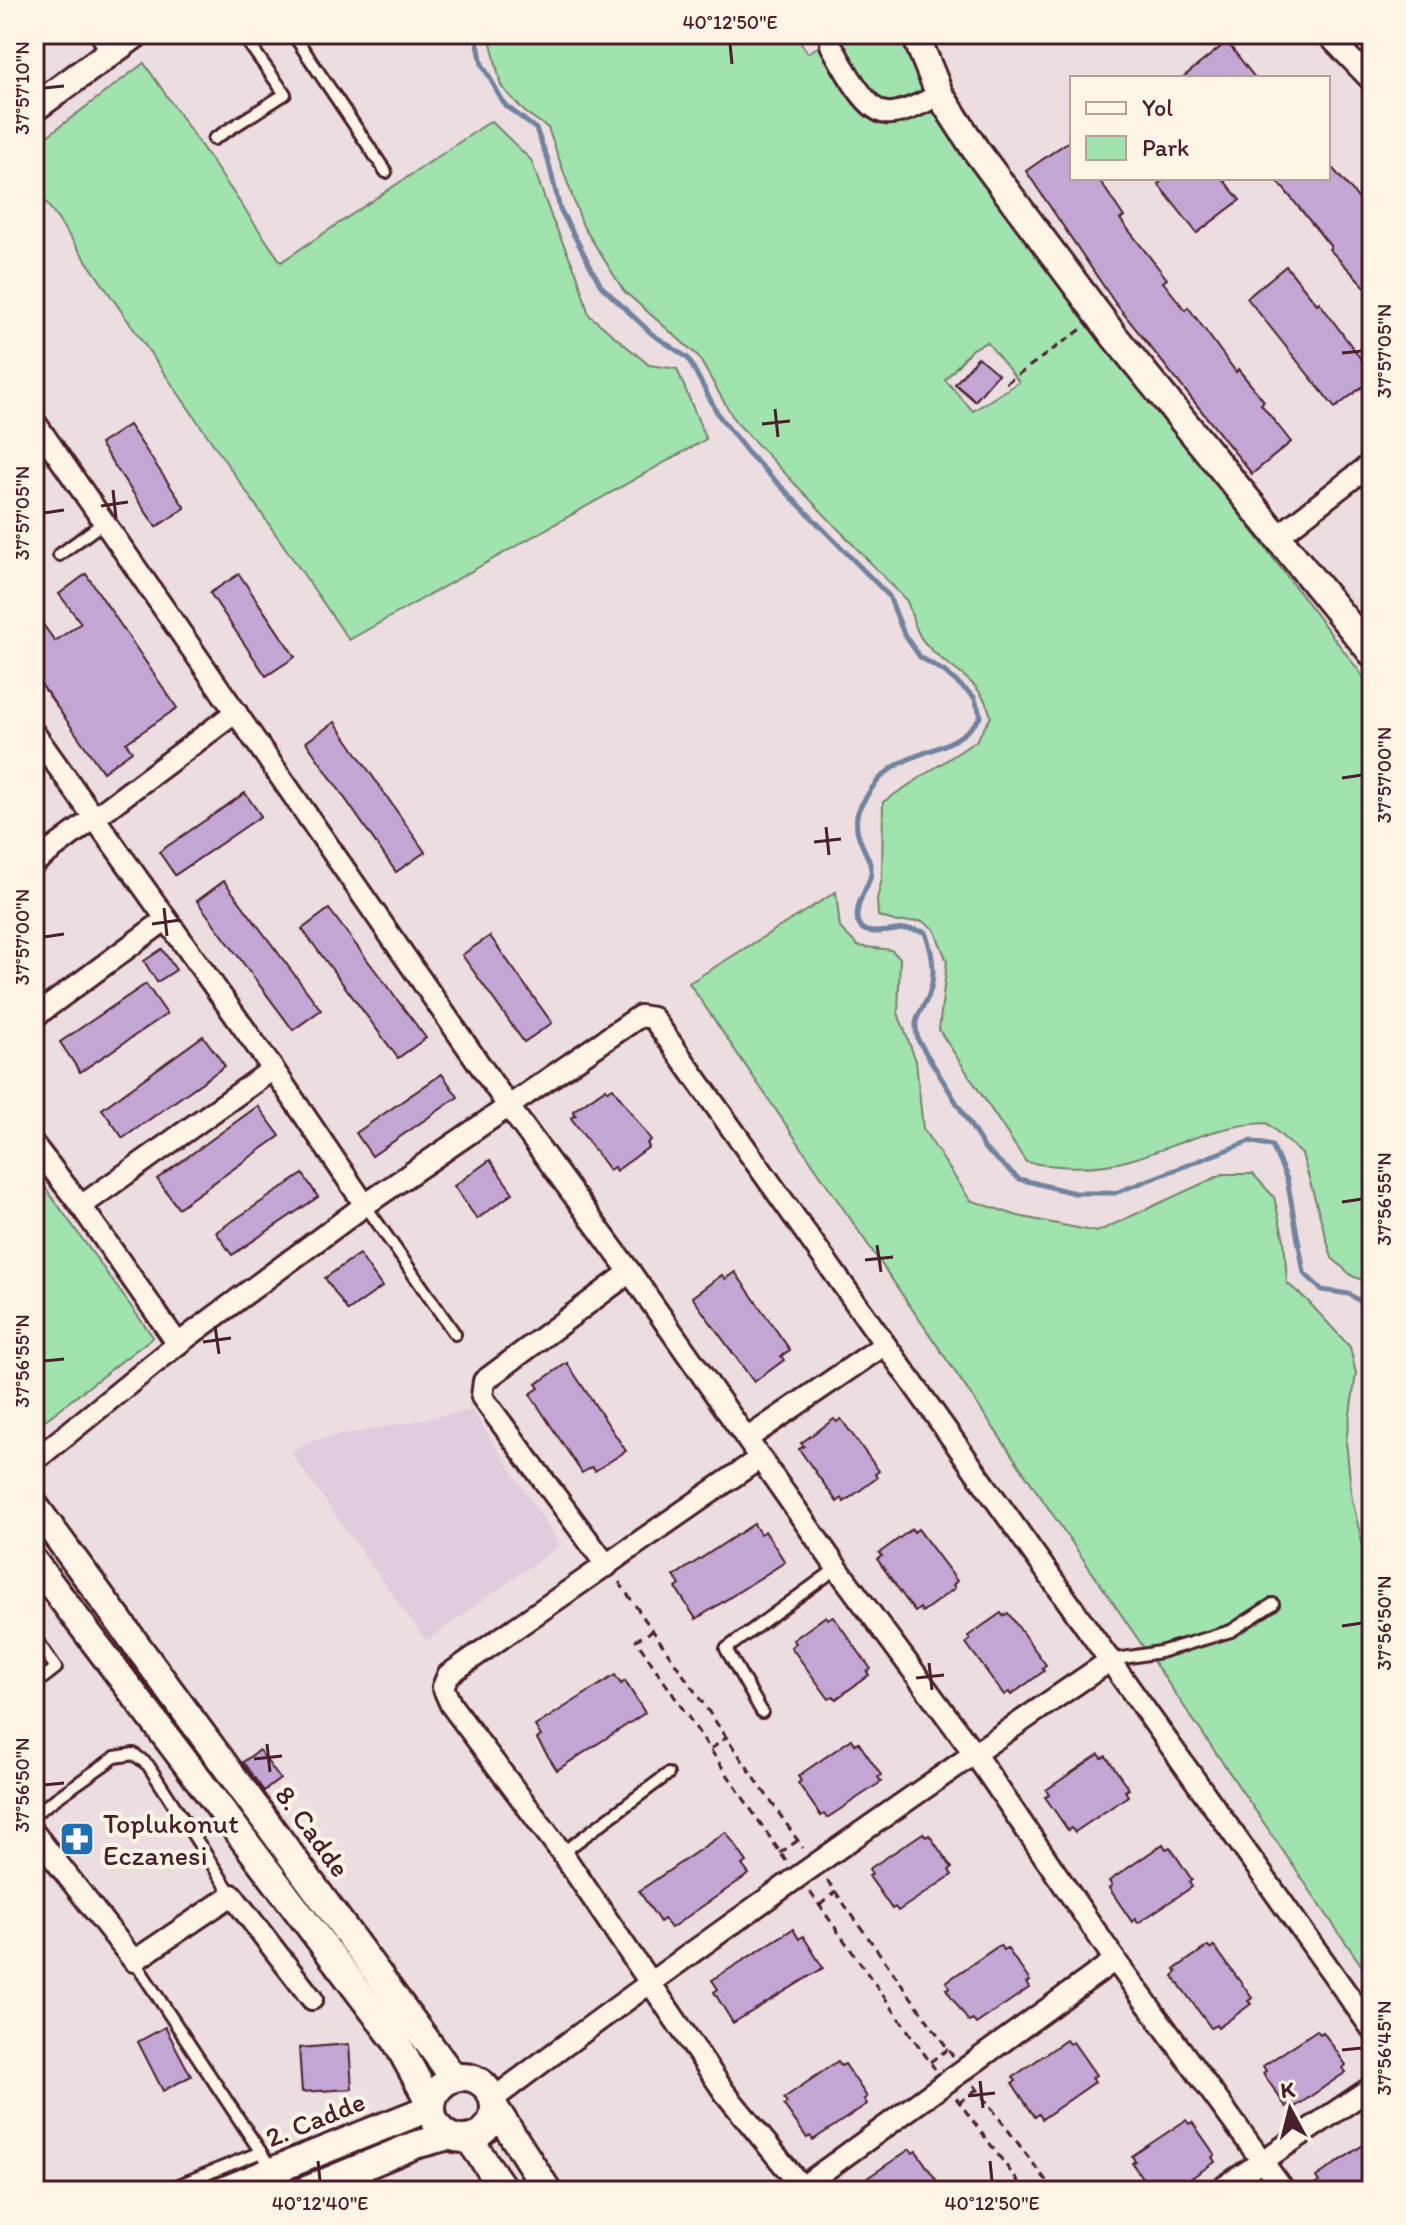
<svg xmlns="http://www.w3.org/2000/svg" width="1406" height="2225" font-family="Itim,sans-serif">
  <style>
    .built { fill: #dfccdc }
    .green { fill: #a0e3ae; stroke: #75816c; stroke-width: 2; fill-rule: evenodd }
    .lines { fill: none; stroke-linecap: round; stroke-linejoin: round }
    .stream { stroke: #72839e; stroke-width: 5 }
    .building { fill: #c3a6d3; stroke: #4a1f2b; stroke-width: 2 }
    .service-casing { stroke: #4a1f2b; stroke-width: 16 }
    .minor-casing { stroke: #4a1f2b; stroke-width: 26 }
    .tertiary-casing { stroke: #4a1f2b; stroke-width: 32 }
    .path { stroke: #4a1f2b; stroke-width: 3; stroke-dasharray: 8 6; stroke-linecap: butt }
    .service { stroke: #fcf5e5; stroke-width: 10 }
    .minor { stroke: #fcf5e5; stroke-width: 20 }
    .tertiary { stroke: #fcf5e5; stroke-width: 26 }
    .ticks { fill: none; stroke: #4a1f2b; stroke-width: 3 }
    .labels { text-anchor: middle; stroke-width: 8; stroke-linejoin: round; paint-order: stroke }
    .poi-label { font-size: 28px; fill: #4a1f2b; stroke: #fcf5e5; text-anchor: start }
    .street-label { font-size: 28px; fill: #4a1f2b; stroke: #fcf5e5 }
    .neatline { fill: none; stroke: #4a1f2b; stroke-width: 3 }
    .ticks-label { font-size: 20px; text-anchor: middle; fill: #4a1f2b }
  </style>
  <rect width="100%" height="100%" fill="#ebdde0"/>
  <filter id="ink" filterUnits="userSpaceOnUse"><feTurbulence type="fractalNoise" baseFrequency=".0125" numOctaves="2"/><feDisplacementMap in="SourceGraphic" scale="16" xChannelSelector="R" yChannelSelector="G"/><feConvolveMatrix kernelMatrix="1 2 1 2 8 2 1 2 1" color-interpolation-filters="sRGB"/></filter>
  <g filter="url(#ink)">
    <polygon class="built" points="472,1410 560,1545 426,1641 291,1453 307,1442"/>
    <g class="green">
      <path d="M489 34H795L808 53 839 34H903L960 154 1042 254 1372 688V1284L1352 1276 1332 1258 1302 1154 1267 1123C1218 1124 1177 1146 1130 1160 1096 1170 1061 1168 1026 1162L939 1030 947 961 934 929 922 921 897 922 878 916 877 899 882 879 883 802 976 741 991 717C981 676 949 672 924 642 915 632 912 614 907 601L735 421 698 356 624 291 583 226 548 128 525 112 501 86ZM987 342 1019 382 973 411 945 380 972 349Z"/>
      <polygon points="144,63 281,262 491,121 531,160 552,219 577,274 589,315 649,365 677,369 706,439 349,640 34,185 34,146"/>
      <polygon points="836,892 840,928 858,946 891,950 900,958 898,1013 916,1061 923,1129 970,1200 1018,1216 1097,1232 1223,1174 1253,1174 1274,1197 1284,1240 1287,1283 1307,1300 1350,1347 1356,1374 1346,1441 1352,1500 1372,1583 1372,1981 689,983"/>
      <polygon points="34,1172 153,1337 48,1418 34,1426"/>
    </g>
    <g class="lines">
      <g class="stream">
        <path d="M476 34 482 64 505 105 536 129 548 160 560 209 601 286 652 334 688 358 719 416 748 453 889 596 904 634 920 657 945 672 974 697 981 716C949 761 898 744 868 794 864 801 858 808 857 816 853 841 873 856 871 874 869 886 860 896 858 908 851 944 888 929 907 929 913 929 919 931 925 932 933 953 937 975 928 997 920 1015 912 1017 918 1040L985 1149 1019 1179 1074 1193H1115L1250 1141 1272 1146 1287 1179 1304 1273 1322 1290 1349 1294 1372 1309"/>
        <polyline points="1372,1414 1364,1455 1372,1515"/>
      </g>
    </g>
    <g class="building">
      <polygon points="1227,42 1255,78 1182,78"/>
      <polygon points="1072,139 1072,178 1098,178 1124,217 1120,219 1167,279 1163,282 1185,310 1188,307 1236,372 1238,369 1264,401 1261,404 1291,442 1252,474 1115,303 1026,171"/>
      <polygon points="1328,163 1372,214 1372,294 1329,249 1331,247 1275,178 1328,178"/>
      <polygon points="1166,178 1222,178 1240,200 1197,233 1158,184"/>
      <polygon points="1286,266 1317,304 1319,302 1366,366 1372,362 1372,379 1335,408 1247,298"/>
      <polygon points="978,357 998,374 975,401 955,384"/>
      <polygon points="129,425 185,508 156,527 100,444"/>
      <polygon points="86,574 177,708 126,743 132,751 103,772 34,674 34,612 55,641 81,623 59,594"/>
      <polygon points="239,574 295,657 266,676 210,593"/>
      <polygon points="335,722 425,852 396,872 306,742"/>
      <polygon points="245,793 261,816 175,875 159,852"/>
      <polygon points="224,881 321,1010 293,1030 197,901"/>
      <polygon points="329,909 426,1038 398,1058 302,929"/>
      <polygon points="490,936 552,1023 524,1042 462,955"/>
      <polygon points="162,949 176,970 157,982 144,961"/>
      <polygon points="146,984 167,1014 80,1072 60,1042"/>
      <polygon points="203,1036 225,1066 123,1138 102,1109"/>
      <polygon points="442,1074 458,1097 372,1156 356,1133"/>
      <polygon points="606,1088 608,1091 613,1088 651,1140 647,1143 649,1147 616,1171 614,1167 609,1170 571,1118 576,1115 573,1111"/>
      <polygon points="258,1106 280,1136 178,1208 157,1179"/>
      <polygon points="490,1160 513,1193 477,1219 454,1186"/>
      <polygon points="303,1174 318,1197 232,1255 216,1232"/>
      <polygon points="359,1254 382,1287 348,1311 325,1278"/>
      <polygon points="735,1272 790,1350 781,1356 784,1360 754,1382 692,1297 722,1275 725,1279"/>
      <polygon points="567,1363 626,1451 595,1471 592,1467 582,1473 530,1394 539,1388 536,1384"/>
      <polygon points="834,1419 837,1422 841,1419 879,1471 875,1474 877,1478 844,1502 842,1498 837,1502 799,1449 804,1446 801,1443"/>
      <polygon points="754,1524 760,1534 765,1531 785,1562 696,1619 676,1588 680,1585 674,1576"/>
      <polygon points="912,1529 914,1532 918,1529 957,1581 953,1585 955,1588 922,1612 920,1608 915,1612 877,1559 882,1556 879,1553"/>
      <polygon points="1001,1613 1003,1616 1008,1613 1046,1665 1042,1668 1044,1671 1011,1695 1009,1692 1004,1695 966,1643 970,1640 968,1636"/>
      <polygon points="826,1616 828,1619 833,1616 871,1669 867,1672 869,1675 836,1699 834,1696 829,1699 791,1647 796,1643 793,1640"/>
      <polygon points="615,1675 621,1684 625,1681 645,1713 557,1770 537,1739 541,1736 535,1726"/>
      <polygon points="852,1739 855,1744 858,1742 881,1775 878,1777 881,1782 827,1818 824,1814 821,1816 798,1783 801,1781 798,1776"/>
      <polygon points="259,1750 280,1779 264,1791 243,1762"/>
      <polygon points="1099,1754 1102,1758 1106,1756 1129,1789 1125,1791 1128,1796 1075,1832 1071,1828 1068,1830 1045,1797 1049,1795 1046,1790"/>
      <polygon points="726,1832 747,1862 742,1865 749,1874 671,1928 664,1919 660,1922 639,1891"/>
      <polygon points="923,1833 926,1837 929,1835 952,1868 949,1870 952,1875 898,1911 895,1907 892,1909 869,1876 872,1874 869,1869"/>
      <polygon points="1163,1844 1166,1849 1170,1847 1192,1880 1189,1882 1192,1887 1138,1923 1135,1919 1132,1922 1109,1888 1112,1886 1109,1881"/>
      <polygon points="793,1929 799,1939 803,1936 823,1968 733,2023 714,1992 718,1989 712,1980"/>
      <polygon points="1000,1945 1003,1950 1007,1948 1030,1981 1026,1983 1029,1988 976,2024 973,2020 969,2022 946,1989 950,1987 946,1982"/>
      <polygon points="1208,1946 1210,1949 1214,1946 1252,1998 1248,2001 1251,2004 1218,2028 1216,2025 1211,2028 1173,1976 1177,1972 1175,1969"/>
      <polygon points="165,2027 191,2076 163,2091 138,2042"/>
      <polygon points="1317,2030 1320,2034 1323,2032 1346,2065 1343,2068 1346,2072 1292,2109 1289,2104 1286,2107 1263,2073 1266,2071 1263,2066"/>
      <polygon points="1066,2040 1069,2044 1073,2042 1096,2075 1092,2078 1095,2082 1042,2119 1039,2114 1035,2117 1012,2083 1016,2081 1013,2077"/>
      <polygon points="349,2044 352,2089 302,2092 299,2048"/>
      <polygon points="838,2061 841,2066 845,2064 867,2097 864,2099 867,2104 813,2140 810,2136 807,2138 784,2105 787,2103 784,2098"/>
      <polygon points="1186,2120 1189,2124 1192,2122 1215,2155 1212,2157 1215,2162 1172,2191 1151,2191 1132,2163 1135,2161 1132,2156"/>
      <polygon points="1372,2139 1372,2191 1305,2191 1319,2182 1316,2177"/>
      <polygon points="910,2149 913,2153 916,2151 939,2184 929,2191 848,2191"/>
    </g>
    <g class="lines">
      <g class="service-casing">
        <g id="service">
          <polyline points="293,34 386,172"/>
          <polyline points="214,139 285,94 242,34"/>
          <polyline points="59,555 104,522"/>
          <polyline points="365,1205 455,1334"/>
          <polyline points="34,1636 56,1668 34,1685"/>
          <polyline points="1111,1660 1160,1652 1231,1631 1273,1604"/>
          <polyline points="762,1712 726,1649 837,1568"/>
          <polyline points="34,1814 115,1757 134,1754 148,1765 232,1895"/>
          <polyline points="562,1853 668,1774"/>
          <polyline points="134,1961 272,2169"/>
          <polyline points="164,2191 261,2152"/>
        </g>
      </g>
      <g class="minor-casing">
        <g id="minor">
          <polyline points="101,34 112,51"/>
          <polyline points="1327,34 1372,81"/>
          <path d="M831 45C841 62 865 111 886 113 903 115 925 101 940 95"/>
          <polyline points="34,421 509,1107 630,1272 837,1568 974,1753 1115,1960 1284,2191"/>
          <polyline points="1277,537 1372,463"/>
          <polyline points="34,733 273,1069 365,1205"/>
          <polyline points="34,863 236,712"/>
          <polyline points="34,1017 165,920"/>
          <polyline points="34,1145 81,1206 178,1344"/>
          <polyline points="81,1206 273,1069"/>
          <polyline points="748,1438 884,1345"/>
          <polyline points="760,1458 448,1675 443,1687 451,1705 562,1853 725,2093 805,2191"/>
          <polyline points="34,1461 178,1344 365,1205 640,1016 653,1018 1372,2029"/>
          <polyline points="607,1566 482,1397 484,1381 630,1272"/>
          <polyline points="34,1833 134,1961 232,1895 312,1999"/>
          <path d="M493 2099C695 1947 902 1802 1111 1660"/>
          <polyline points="802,2187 1115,1960"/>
          <polyline points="1218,2191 1372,2087"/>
        </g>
      </g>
      <g class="tertiary-casing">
        <g id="tertiary">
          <polyline points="915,34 940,95 975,149 1114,336 1372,653"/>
          <polyline points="34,108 136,34"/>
          <polyline points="34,1505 454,2078"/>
          <polyline points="34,1562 396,2041 432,2107 222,2191"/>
          <circle cx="463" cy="2108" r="31"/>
          <polyline points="495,2108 548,2191"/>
          <polyline points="469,2139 505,2191"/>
          <polyline points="304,2191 415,2145 449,2136"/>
        </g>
      </g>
      <g class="path">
        <polyline points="1006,383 1083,328"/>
        <polyline points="619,1582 803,1848"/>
        <polyline points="654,1630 636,1640 786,1861"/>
        <polyline points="711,1749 727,1737"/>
        <polyline points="780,1853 797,1841"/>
        <polyline points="827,1880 953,2056"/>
        <polyline points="810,1892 935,2069"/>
        <polyline points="820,1905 835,1892"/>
        <polyline points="930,2062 948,2049"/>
        <polyline points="974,2085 1054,2191"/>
        <polyline points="956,2098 1025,2191"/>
        <polyline points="959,2103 977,2089"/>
      </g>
      <use href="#service" class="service"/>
      <use href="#minor" class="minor"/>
      <use href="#tertiary" class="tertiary"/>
    </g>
  </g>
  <path class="ticks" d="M730 44 732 64M44 88 64 86M1342 353 1362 351M775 409 778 437M762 424 790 421M113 490 116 518M101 506 128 502M44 513 64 510M1342 778 1362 775M826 827 829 855M814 842 841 839M164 908 167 936M152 924 180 920M44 937 64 934M1342 1202 1362 1199M877 1245 881 1272M865 1260 893 1257M215 1326 219 1354M203 1342 231 1338M44 1361 64 1359M1342 1626 1362 1623M929 1663 932 1690M916 1678 944 1675M267 1744 270 1772M254 1759 282 1756M44 1785 64 1783M1342 2050 1362 2048M980 2081 983 2108M968 2096 995 2093M318 2161 320 2181M990 2161 992 2181"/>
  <defs>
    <g id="pharmacy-square" transform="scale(1.8)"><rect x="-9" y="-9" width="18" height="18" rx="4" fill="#1f6fb2" stroke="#fcf5e5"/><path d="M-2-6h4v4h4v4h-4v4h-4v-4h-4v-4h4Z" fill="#fff"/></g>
  </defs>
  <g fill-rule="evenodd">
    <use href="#pharmacy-square" x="77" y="1839"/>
  </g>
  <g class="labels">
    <g class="poi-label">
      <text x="103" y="1833">Toplukonut<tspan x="103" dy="32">Eczanesi</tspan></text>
    </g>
    <g class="street-label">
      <text transform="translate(313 1831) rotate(54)" y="10">8. Cadde</text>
      <text transform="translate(315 2119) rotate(-22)" y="10">2. Cadde</text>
    </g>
  </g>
  <rect width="1406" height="2225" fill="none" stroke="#fcf5e5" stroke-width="88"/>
  <rect x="1070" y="76" width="260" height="104" fill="#fcf5e5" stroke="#b59f9b" stroke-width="2"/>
  <rect x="1086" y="102" width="40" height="12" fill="#fcf5e5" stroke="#b59f9b" stroke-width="2"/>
  <text x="1142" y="116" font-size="24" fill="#4a1f2b">Yol</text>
  <rect x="1086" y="136" width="40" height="24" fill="#a0e3ae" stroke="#b59f9b" stroke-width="2"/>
  <text x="1142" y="156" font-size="24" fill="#4a1f2b">Park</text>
  <g transform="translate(1290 2109) rotate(353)" stroke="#fcf5e5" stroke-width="6" paint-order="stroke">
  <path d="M0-6L14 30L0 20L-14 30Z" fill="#4a1f2b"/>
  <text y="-12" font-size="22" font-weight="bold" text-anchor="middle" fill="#4a1f2b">K</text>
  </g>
  <rect x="44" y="44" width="1318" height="2137" class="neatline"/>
  <g class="ticks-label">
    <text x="730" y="29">40°12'50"E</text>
    <text transform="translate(22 88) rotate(-90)" y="7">37°57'10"N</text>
    <text transform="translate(1384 351) rotate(-90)" y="7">37°57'05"N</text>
    <text transform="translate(22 513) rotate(-90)" y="7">37°57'05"N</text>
    <text transform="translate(1384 775) rotate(-90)" y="7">37°57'00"N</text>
    <text transform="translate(22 937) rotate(-90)" y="7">37°57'00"N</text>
    <text transform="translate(1384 1199) rotate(-90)" y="7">37°56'55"N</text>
    <text transform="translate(22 1361) rotate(-90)" y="7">37°56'55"N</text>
    <text transform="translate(1384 1623) rotate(-90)" y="7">37°56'50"N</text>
    <text transform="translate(22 1785) rotate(-90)" y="7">37°56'50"N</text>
    <text transform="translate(1384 2048) rotate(-90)" y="7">37°56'45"N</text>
    <text x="320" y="2210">40°12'40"E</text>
    <text x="992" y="2210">40°12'50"E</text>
  </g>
</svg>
